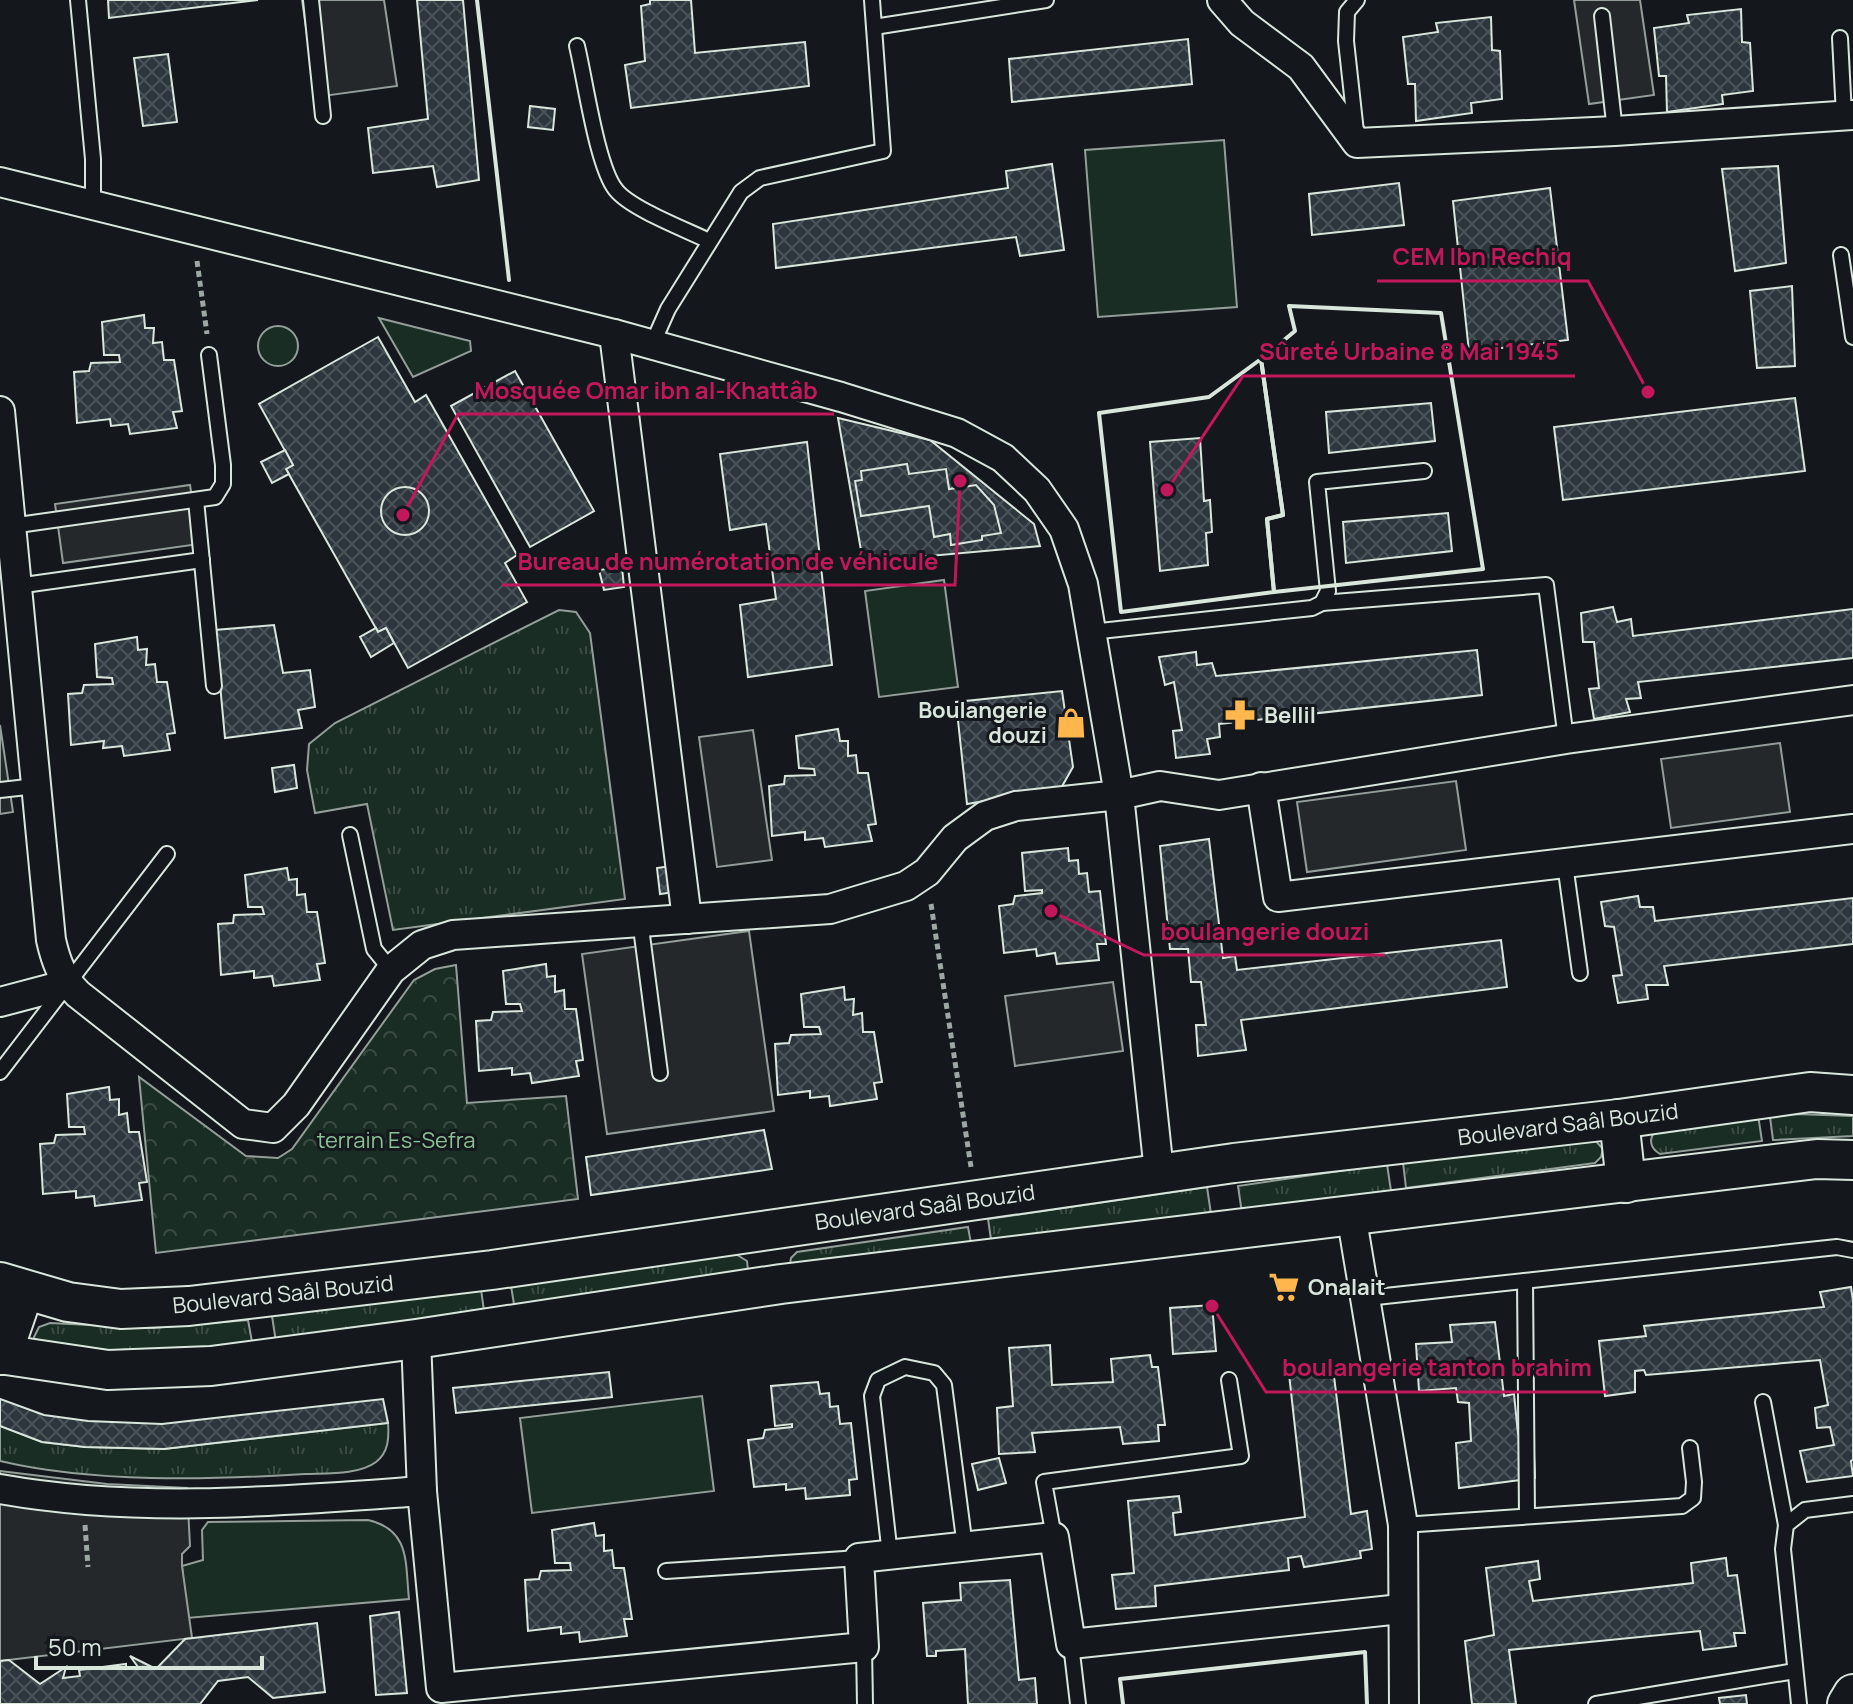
<svg xmlns="http://www.w3.org/2000/svg" width="1853" height="1704" font-family="Manrope,sans-serif">
  <style>
    .grass { fill: url(#grass-tufts); stroke: #939e99; stroke-width: 2 }
    .park { fill: url(#park-crowns); stroke: #939e99; stroke-width: 2 }
    .garden { fill: #1a2d24; stroke: #939e99; stroke-width: 2 }
    .parking { fill: #24282b; stroke: #939e99; stroke-width: 2 }
    .building { fill: url(#building-cross-hatch); stroke: #d8e6dc; stroke-width: 2 }
    .lines { fill: none; stroke-linecap: round; stroke-linejoin: round }
    .lane-casing { stroke: #d8e6dc; stroke-width: 18 }
    .street-casing { stroke: #d8e6dc; stroke-width: 32 }
    .secondary-casing { stroke: #d8e6dc; stroke-width: 42 }
    .path { stroke: #9da8a2; stroke-width: 5; stroke-dasharray: 6 4; stroke-linecap: butt }
    .lane { stroke: #14181c; stroke-width: 14 }
    .street { stroke: #14181c; stroke-width: 28 }
    .secondary { stroke: #14181c; stroke-width: 38 }
    .wall { stroke: #d8e6dc; stroke-width: 4 }
    .labels { text-anchor: middle; stroke-width: 6; stroke-linejoin: round; paint-order: stroke }
    .poi-label { font-size: 22px; font-weight: bold; fill: #d8e6dc; stroke: #14181c; text-anchor: start }
    .street-label { font-size: 22px; fill: #d8e6dc; stroke: #14181c }
    .park-label { font-size: 22px; fill: #8ac095; stroke: #14181c }
    .leader { fill: none; stroke: #c2185b; stroke-width: 3 }
    .callout-dot { fill: #c2185b; stroke: #14181c; stroke-width: 3 }
    .callout-label { font-size: 24px; text-anchor: middle; font-weight: bold; fill: #c2185b; stroke: #14181c; stroke-width: 6; stroke-linejoin: round; paint-order: stroke }
  </style>
  <defs>
    <pattern id="grass-tufts" width="24" height="20" patternUnits="userSpaceOnUse" patternTransform="scale(2)"><rect width="24" height="20" fill="#1a2d24"/><path d="M3 7l-1-3M5 7V3M7 7l1-3M15 17l-1-3M17 17v-4M19 17l1-3" fill="none" stroke="#3b4b43"/></pattern>
    <pattern id="park-crowns" width="20" height="18" patternUnits="userSpaceOnUse" patternTransform="scale(2)"><rect width="20" height="18" fill="#1a2d24"/><path d="M2 6a3 3 0 1 1 6 0M12 15a3 3 0 1 1 6 0" fill="none" stroke="#3b4b43"/></pattern>
    <pattern id="building-cross-hatch" width="8" height="8" patternUnits="userSpaceOnUse" patternTransform="scale(2)"><rect width="8" height="8" fill="#2c363c"/><path d="M0 0l8 8M0 8l8-8" fill="none" stroke="#4a5358"/></pattern>
  </defs>
  <rect width="100%" height="100%" fill="#14181c"/>
  <g class="grass">
    <polygon points="559,610 576,612 590,633 625,899 393,930 367,804 315,813 307,770 309,744 335,723"/>
    <polygon points="1795,1114 1853,1116 1853,1136 1773,1140 1770,1117"/>
    <path d="M1758 1115 1762 1141 1660 1154C1650 1148 1648 1139 1656 1130Z"/>
    <polygon points="1594,1139 1603,1149 1601,1157 1595,1163 1406,1188 1403,1162"/>
    <polygon points="1387,1164 1391,1191 1242,1213 1238,1186"/>
    <polygon points="1207,1187 1211,1214 992,1246 988,1219"/>
    <polygon points="968,1227 972,1249 790,1264 791,1258 797,1252"/>
    <polygon points="734,1253 747,1261 748,1270 515,1310 511,1286"/>
    <polygon points="481,1289 484,1311 276,1342 272,1316"/>
    <polygon points="248,1320 253,1347 151,1358 35,1342 34,1337 39,1327 50,1323 152,1328"/>
    <path d="M388 1423C389 1437 389 1452 376 1462 359 1475 326 1473 305 1474 209 1480 93 1483 0 1461V1426L42 1442 85 1447 164 1449Z"/>
  </g>
  <polygon class="park" points="456,965 467,1103 566,1096 578,1199 156,1253 139,1077 246,1156 278,1158 292,1149 414,980 435,969"/>
  <g class="garden">
    <polygon points="1224,140 1237,307 1098,317 1085,150"/>
    <polygon points="379,318 470,341 471,351 413,377"/>
    <circle cx="278" cy="346" r="20"/>
    <polygon points="944,580 958,687 879,697 865,591"/>
    <polygon points="702,1396 714,1491 532,1513 520,1418"/>
    <path d="M368 1520C411 1530 405 1563 409 1599L187 1618 182 1566 203 1560 202 1530 208 1522Z"/>
  </g>
  <g class="parking">
    <polygon points="302,0 384,0 397,86 316,97"/>
    <polygon points="1574,0 1640,0 1654,95 1589,104"/>
    <polygon points="190,485 199,544 63,563 55,504"/>
    <polygon points="0,725 13,812 0,814"/>
    <polygon points="753,730 772,860 717,867 699,737"/>
    <polygon points="1780,743 1790,812 1671,828 1661,759"/>
    <polygon points="1456,781 1466,850 1307,872 1297,802"/>
    <polygon points="749,931 774,1111 607,1134 582,954"/>
    <polygon points="1113,982 1123,1051 1015,1066 1005,996"/>
    <polygon points="0,1471 107,1484 187,1488 190,1546 182,1554 182,1566 192,1638 0,1661"/>
  </g>
  <g class="building">
    <polygon points="108,0 258,0 109,18"/>
    <polygon points="417,0 463,0 479,180 437,187 433,166 373,173 368,128 428,119"/>
    <polygon points="650,0 691,0 695,53 805,42 809,86 631,108 625,65 645,61 641,6 650,4"/>
    <polygon points="1741,9 1742,42 1750,43 1753,91 1722,95 1723,104 1667,112 1666,76 1659,76 1654,28 1689,23 1687,15"/>
    <polygon points="1491,17 1492,50 1500,51 1502,99 1471,103 1472,113 1416,121 1415,84 1408,84 1403,37 1438,32 1436,23"/>
    <polygon points="1188,39 1192,84 1012,102 1009,59"/>
    <polygon points="168,54 177,122 143,126 134,58"/>
    <polygon points="530,106 555,109 553,130 528,127"/>
    <polygon points="1052,164 1064,250 1020,256 1016,237 776,268 773,224 1008,188 1006,171"/>
    <polygon points="1778,166 1786,263 1735,271 1722,169"/>
    <polygon points="1399,183 1404,225 1312,235 1309,194"/>
    <polygon points="1550,188 1568,340 1469,352 1453,201"/>
    <polygon points="1792,286 1795,366 1757,368 1750,291"/>
    <polygon points="144,315 145,328 154,328 153,343 162,342 164,360 174,360 182,411 173,412 177,428 130,434 128,424 111,426 110,419 77,423 74,372 89,371 91,363 120,362 119,355 104,355 102,322"/>
    <polygon points="378,337 415,402 426,395 517,555 505,563 527,602 408,668 386,628 378,632 286,469 293,465 259,404"/>
    <polygon points="515,371 594,511 530,547 451,406"/>
    <polygon points="1795,398 1805,471 1563,500 1554,427"/>
    <polygon points="1431,403 1435,441 1329,453 1326,412"/>
    <polygon points="838,418 930,440 1034,524 1040,546 863,562"/>
    <polygon points="1200,438 1204,501 1210,500 1212,532 1206,533 1208,565 1160,571 1150,442"/>
    <polygon points="807,442 832,665 748,677 740,605 776,599 766,524 730,530 720,454"/>
    <polygon points="285,450 293,465 286,469 289,474 272,483 261,462"/>
    <polygon points="907,464 909,474 946,469 949,489 976,485 994,505 1001,533 982,536 982,540 951,545 950,534 934,537 929,506 861,516 855,481 862,480 861,471"/>
    <circle cx="405" cy="511" r="24"/>
    <polygon points="1448,513 1452,551 1346,563 1343,522"/>
    <polygon points="622,567 624,587 604,590 599,570"/>
    <polygon points="1613,607 1617,622 1631,619 1633,636 1853,609 1853,658 1638,682 1641,698 1626,699 1630,712 1594,719 1589,689 1599,688 1594,642 1583,642 1581,613"/>
    <polygon points="274,625 283,673 310,670 315,707 298,710 302,728 225,738 215,630"/>
    <polygon points="376,628 378,632 386,628 394,643 371,657 360,637"/>
    <polygon points="137,637 138,650 147,649 146,665 155,664 157,682 167,682 175,733 167,734 170,750 124,756 122,746 103,748 104,741 71,745 68,694 82,693 84,685 113,684 112,678 97,677 95,644"/>
    <polygon points="1477,650 1482,695 1219,724 1220,737 1207,739 1210,754 1176,758 1173,731 1182,730 1174,682 1165,685 1159,657 1196,652 1197,665 1212,663 1216,676"/>
    <polygon points="1062,691 1073,767 1061,788 967,804 956,702"/>
    <polygon points="838,729 840,741 848,741 848,756 856,755 858,773 868,773 876,824 868,825 872,841 825,847 823,838 805,840 805,832 772,836 769,786 784,784 785,776 815,775 814,769 799,768 796,736"/>
    <polygon points="294,765 297,788 275,792 272,768"/>
    <polygon points="1209,839 1223,958 1235,956 1237,970 1501,940 1507,987 1241,1020 1246,1050 1198,1056 1196,1025 1206,1025 1201,982 1191,982 1188,949 1170,949 1160,846"/>
    <polygon points="1068,848 1069,861 1078,860 1079,874 1087,873 1089,892 1100,891 1106,944 1097,944 1099,960 1057,964 1055,953 1037,956 1036,949 1004,953 999,906 1013,904 1015,896 1042,893 1042,890 1025,891 1022,853"/>
    <polygon points="678,865 682,891 660,894 657,868"/>
    <polygon points="287,868 289,880 297,879 297,895 305,894 307,912 317,912 325,963 317,964 320,980 274,986 272,976 254,978 254,971 221,975 218,924 233,923 234,915 264,914 262,907 248,907 245,875"/>
    <polygon points="1638,896 1640,907 1653,907 1655,921 1853,898 1853,944 1664,966 1668,985 1646,985 1648,999 1618,1003 1613,976 1622,975 1614,927 1605,926 1601,902"/>
    <polygon points="546,964 547,977 555,976 555,992 564,990 565,1009 576,1009 583,1060 576,1061 579,1076 532,1083 530,1073 512,1075 512,1068 479,1071 476,1021 491,1020 493,1012 522,1011 520,1004 506,1004 503,971"/>
    <polygon points="844,987 845,1000 854,999 853,1015 862,1013 863,1032 874,1032 882,1082 874,1083 877,1099 830,1106 829,1096 810,1098 810,1091 778,1095 775,1044 789,1043 791,1035 821,1034 819,1027 804,1027 801,994"/>
    <polygon points="109,1087 110,1100 119,1099 119,1115 127,1113 129,1132 139,1132 147,1182 139,1183 142,1200 95,1206 94,1196 76,1198 76,1191 43,1194 40,1144 54,1143 56,1135 85,1134 84,1127 69,1127 67,1094"/>
    <polygon points="764,1130 772,1169 591,1195 586,1157"/>
    <polygon points="1851,1287 1853,1301 1853,1460 1851,1461 1853,1476 1807,1482 1800,1451 1834,1445 1830,1427 1817,1428 1815,1408 1828,1405 1820,1360 1646,1375 1644,1370 1635,1371 1635,1392 1605,1396 1599,1341 1646,1336 1644,1326 1824,1307 1820,1292"/>
    <polygon points="1212,1305 1216,1351 1173,1354 1170,1308"/>
    <polygon points="1495,1322 1504,1396 1514,1394 1518,1434 1533,1433 1535,1478 1459,1488 1456,1443 1471,1441 1469,1403 1458,1402 1456,1388 1419,1391 1416,1344 1452,1342 1450,1325"/>
    <polygon points="1050,1345 1052,1385 1113,1382 1111,1359 1150,1355 1152,1367 1158,1367 1165,1425 1158,1425 1159,1441 1123,1444 1120,1427 1032,1433 1035,1452 999,1454 997,1408 1013,1406 1009,1348"/>
    <polygon points="1333,1368 1351,1514 1367,1511 1372,1549 1360,1551 1361,1558 1304,1567 1301,1556 1288,1558 1289,1570 1155,1586 1156,1606 1116,1609 1112,1575 1134,1573 1128,1501 1179,1496 1181,1512 1173,1513 1175,1535 1305,1517 1289,1374"/>
    <polygon points="609,1372 612,1397 456,1413 453,1388"/>
    <polygon points="818,1382 820,1394 829,1393 830,1407 838,1406 840,1424 851,1423 857,1479 849,1480 850,1495 806,1499 805,1488 786,1490 786,1484 754,1487 748,1440 763,1438 765,1430 792,1427 792,1424 775,1426 771,1386"/>
    <polygon points="0,1399 44,1415 88,1421 162,1424 383,1399 388,1423 164,1449 85,1447 42,1442 0,1426"/>
    <polygon points="999,1458 1006,1483 978,1490 972,1464"/>
    <polygon points="594,1523 596,1536 604,1535 604,1551 612,1550 614,1568 624,1568 632,1619 624,1619 627,1636 580,1642 579,1632 561,1634 561,1627 528,1631 525,1580 539,1579 541,1571 571,1570 570,1563 555,1563 552,1530"/>
    <polygon points="1726,1558 1728,1576 1737,1575 1745,1633 1734,1633 1736,1646 1703,1650 1700,1631 1509,1650 1516,1704 1472,1704 1465,1641 1494,1635 1486,1568 1538,1561 1540,1579 1529,1581 1533,1601 1693,1583 1691,1563"/>
    <polygon points="1010,1580 1019,1680 1035,1678 1037,1704 968,1704 965,1649 936,1651 936,1656 927,1656 923,1603 961,1600 960,1583"/>
    <polygon points="399,1612 407,1693 376,1695 370,1616"/>
    <polygon points="317,1623 325,1692 273,1698 248,1677 218,1681 200,1704 0,1704 0,1661 9,1660 40,1684 66,1667 63,1678 80,1676 79,1670 126,1664 126,1669 138,1667 130,1656 156,1669 185,1639"/>
    <polygon points="1746,1695 1747,1704 1720,1704 1719,1698"/>
  </g>
  <g class="lines">
    <g class="lane-casing">
      <g id="lane">
        <polyline points="78,0 93,159 93,204"/>
        <polyline points="311,0 323,116"/>
        <polyline points="1602,16 1615,131"/>
        <polyline points="874,27 1046,0"/>
        <polyline points="1840,38 1844,115"/>
        <path d="M577 46C585 79 597 167 616 190 631 209 687 230 709 241"/>
        <polyline points="1356,132 1346,41 1347,12 1357,0"/>
        <polyline points="1841,255 1853,337"/>
        <polyline points="652,345 668,309 741,192 760,178 883,151 872,0"/>
        <polyline points="196,500 214,686"/>
        <polyline points="11,526 215,497 223,484 223,465 209,355"/>
        <polyline points="17,586 202,560"/>
        <polyline points="1322,603 1546,585 1566,739"/>
        <polyline points="1091,632 1312,608 1322,603 1328,591 1317,482 1424,471"/>
        <polyline points="0,790 36,786"/>
        <polyline points="350,835 374,949 391,970"/>
        <polyline points="1565,864 1580,973"/>
        <polyline points="640,920 660,1073"/>
        <polyline points="0,1072 167,854"/>
        <polyline points="1525,1281 1527,1516"/>
        <polyline points="1367,1298 1837,1247 1853,1250"/>
        <polyline points="1763,1402 1786,1525"/>
        <polyline points="1403,1525 1682,1506 1693,1498 1694,1482 1690,1448"/>
        <polyline points="1054,1537 1044,1482 1241,1456 1229,1380"/>
        <polyline points="890,1555 872,1396 878,1380 905,1367 934,1373 944,1385 965,1547"/>
        <polyline points="666,1571 859,1558"/>
        <polyline points="1071,1644 1078,1704"/>
        <polyline points="864,1647 865,1704"/>
        <polyline points="1596,1704 1795,1671"/>
        <polyline points="1799,1704 1783,1549 1786,1525 1805,1510 1853,1504"/>
      </g>
    </g>
    <g class="street-casing">
      <g id="street">
        <polyline points="1222,0 1242,23 1301,67 1357,143 1615,131 1853,115"/>
        <path d="M0 182 614 334 841 397 957 433 1003 458 1037 490 1064 529 1083 584 1119 795 1016 806 985 816 955 838 927 872 906 886 830 909 453 935 422 945 391 970 296 1105 273 1128 243 1124 78 994C62 978 56 962 51 940L0 411"/>
        <polyline points="614,334 687,919"/>
        <polyline points="1261,787 1278,897 1853,829"/>
        <polyline points="0,1002 68,984"/>
        <polyline points="1159,1172 1119,795 1160,786 1219,795 1566,739 1853,700"/>
        <polyline points="1351,1214 1403,1525 1404,1704"/>
        <polyline points="416,1339 422,1491 441,1688 864,1647 859,1558 1054,1537 1071,1644 1401,1609"/>
        <path d="M0 1489C139 1514 282 1501 422 1491"/>
      </g>
    </g>
    <g class="secondary-casing">
      <g id="secondary">
        <polyline points="1619,1119 1626,1183"/>
        <polyline points="0,1282 68,1302 121,1309 189,1306 492,1270 1234,1163 1619,1119 1810,1092 1853,1095"/>
        <polyline points="0,1354 108,1370 211,1366 416,1339 781,1284 1817,1159 1853,1160"/>
        <polyline points="2,1355 24,1291"/>
        <polyline points="1847,1704 1853,1694"/>
      </g>
    </g>
    <g class="path">
      <polyline points="197,261 207,334"/>
      <polyline points="931,904 971,1167"/>
      <polyline points="85,1525 88,1567"/>
    </g>
    <use href="#lane" class="lane"/>
    <use href="#street" class="street"/>
    <use href="#secondary" class="secondary"/>
    <g class="wall">
      <polyline points="477,0 509,280"/>
      <polygon points="1289,306 1441,313 1483,569 1274,592 1267,519 1283,515 1261,359 1295,331"/>
      <polygon points="1261,359 1283,515 1267,519 1274,592 1121,612 1099,413 1209,397"/>
      <polyline points="1123,1704 1120,1679 1365,1652 1367,1704"/>
    </g>
  </g>
  <defs>
    <g id="pharmacy-bare" transform="scale(2.4)"><path d="M-2-6h4v4h4v4h-4v4h-4v-4h-4v-4h4Z" fill="#ffb74d" stroke="#14181c" stroke-width="2.5" paint-order="stroke"/></g>
    <g id="shop-bare" transform="scale(2.4)"><path d="M-5-2.5h2.3a2.7 3.5 0 0 1 5.4 0H5L5.5 6h-11ZM-1.5-2.5h3a1.5 2.3 0 0 0-3 0Z" fill="#ffb74d" stroke="#14181c" stroke-width="2.5" paint-order="stroke"/></g>
    <g id="supermarket-bare" transform="scale(2.4)"><path d="M-6-5.5h2.5l.6 2H6L4.5 2H-2.5L-4.4-4H-6ZM-1.5 3.2a1.3 1.3 0 1 0 .1 0ZM3 3.2a1.3 1.3 0 1 0 .1 0Z" fill="#ffb74d" stroke="#14181c" stroke-width="2.5" paint-order="stroke"/></g>
  </defs>
  <g fill-rule="evenodd">
    <use href="#pharmacy-bare" x="1240" y="715"/>
    <use href="#shop-bare" x="1071" y="723"/>
    <use href="#supermarket-bare" x="1284" y="1287"/>
  </g>
  <g class="labels">
    <g class="poi-label">
      <text x="1047" y="718" text-anchor="end">Boulangerie<tspan x="1047" dy="25">douzi</tspan></text>
      <text x="1264" y="723">Bellil</text>
      <text x="1308" y="1295">Onalait</text>
    </g>
    <g class="street-label">
      <text transform="translate(1568 1124) rotate(-7)" y="8">Boulevard Saâl Bouzid</text>
      <text transform="translate(925 1207) rotate(-8)" y="8">Boulevard Saâl Bouzid</text>
      <text transform="translate(283 1294) rotate(-6)" y="8">Boulevard Saâl Bouzid</text>
    </g>
    <g class="park-label">
      <text x="396" y="1148">terrain Es-Sefra</text>
    </g>
  </g>
  <path class="leader" d="M1648 392L1588 281H1377M1167 490L1243 376H1575M403 515L458 414H834M960 481L955 585H502M1051 911L1144 955H1385M1212 1306L1266 1392H1608"/>
  <g class="callout-dot">
    <circle cx="1648" cy="392" r="8"/>
    <circle cx="1167" cy="490" r="8"/>
    <circle cx="403" cy="515" r="8"/>
    <circle cx="960" cy="481" r="8"/>
    <circle cx="1051" cy="911" r="8"/>
    <circle cx="1212" cy="1306" r="8"/>
  </g>
  <g class="callout-label">
    <text x="1482" y="265">CEM Ibn Rechiq</text>
    <text x="1409" y="360">Sûreté Urbaine 8 Mai 1945</text>
    <text x="646" y="399">Mosquée Omar ibn al-Khattâb</text>
    <text x="728" y="570">Bureau de numérotation de véhicule</text>
    <text x="1265" y="940">boulangerie douzi</text>
    <text x="1437" y="1376">boulangerie tanton brahim</text>
  </g>
  <path d="M36 1656v12h226v-12" fill="none" stroke="#d8e6dc" stroke-width="4"/>
  <text x="48" y="1656" font-size="24" fill="#d8e6dc" stroke="#14181c" stroke-width="6" paint-order="stroke">50 m</text>
</svg>
